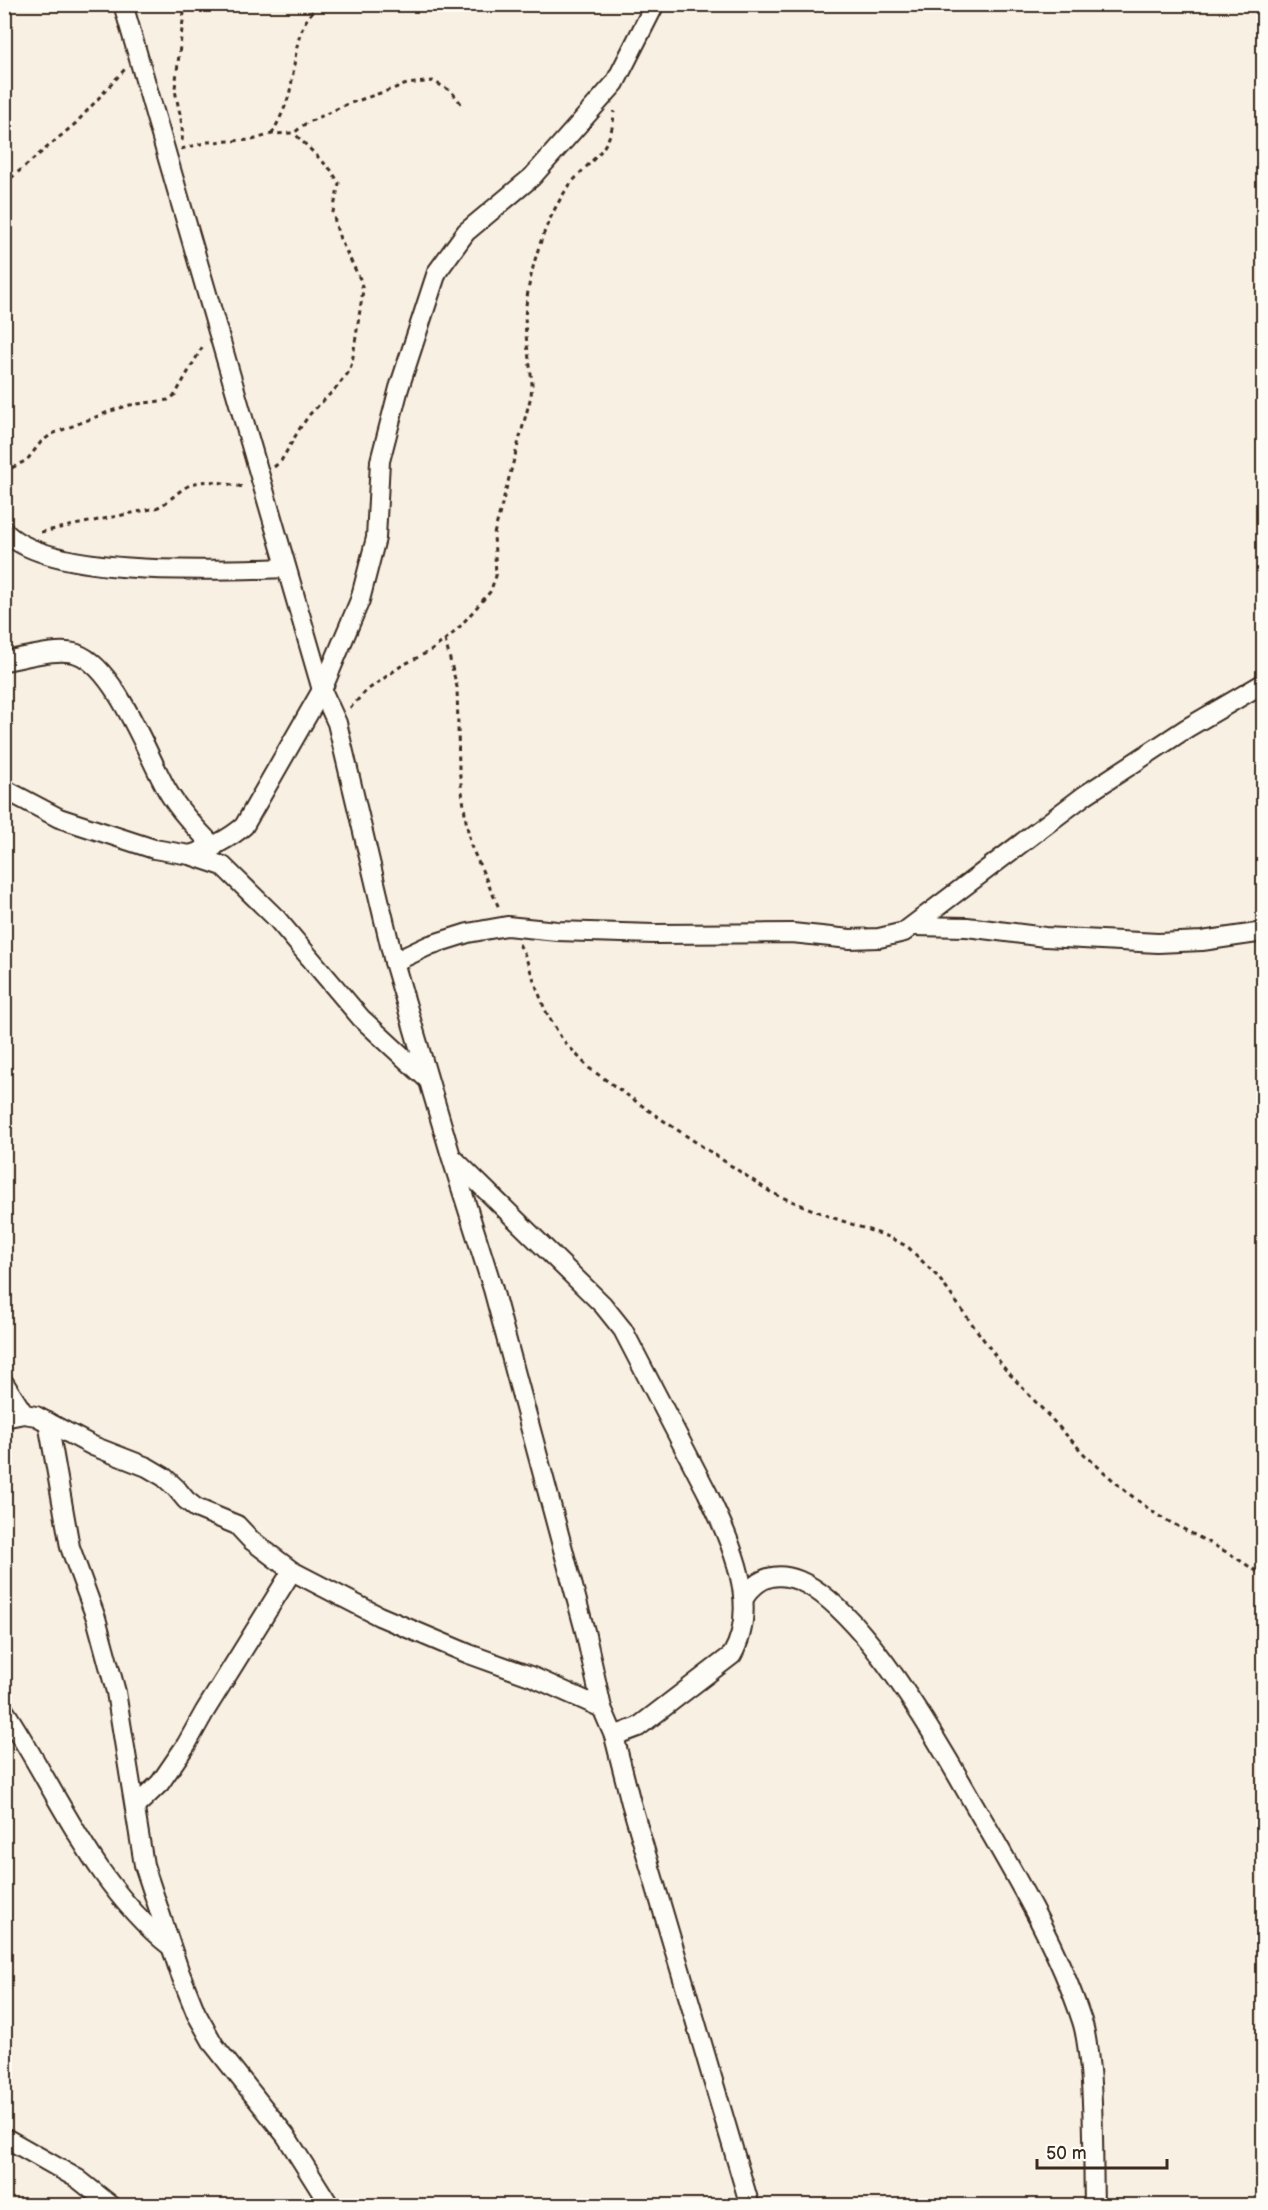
<svg xmlns="http://www.w3.org/2000/svg" width="1268" height="2210" font-family="'Balsamiq Sans',sans-serif">
  <style>
    .lines { fill: none; stroke-linecap: round; stroke-linejoin: round }
    .street-casing { stroke: #3b2a1e; stroke-width: 22 }
    .path { stroke: #3b2a1e; stroke-width: 3; stroke-dasharray: 4.5 4.5; stroke-linecap: butt }
    .street { stroke: #fdfcf7; stroke-width: 18 }
  </style>
  <rect width="100%" height="100%" fill="#f9f0e4"/>
  <filter id="ink" filterUnits="userSpaceOnUse"><feTurbulence type="fractalNoise" baseFrequency=".0167" numOctaves="2"/><feDisplacementMap in="SourceGraphic" scale="12" xChannelSelector="R" yChannelSelector="G"/><feConvolveMatrix kernelMatrix="1 2 1 2 8 2 1 2 1" color-interpolation-filters="sRGB"/></filter>
  <g filter="url(#ink)">
    <g class="lines">
      <g class="street-casing">
        <g id="street">
          <polyline points="123,4 322,690 337,723 394,962 451,1156 493,1289 585,1631 602,1708 614,1736 631,1803 750,2206"/>
          <path d="M4 531C49 579 222 570 286 568"/>
          <path d="M4 661C24 658 59 647 77 654 116 668 147 755 167 790 179 811 197 829 214 847"/>
          <polyline points="4,789 59,818 154,849 190,855 223,866 277,919 361,1018 427,1079"/>
          <path d="M190 855C211 848 228 840 244 826L322 690 360 600 376 538 380 461 399 388 437 272 466 232 532 177 615 83 655 4"/>
          <polyline points="913,926 967,927 1045,937 1158,943 1202,941 1264,932"/>
          <polyline points="394,962 430,945 468,933 507,926 557,931 654,934 792,933 850,939 879,938 904,932 1085,795 1187,728 1264,683"/>
          <path d="M454 1159 603 1305 623 1330 707 1492C730 1541 761 1604 732 1655L638 1727 614 1736"/>
          <polyline points="4,1383 24,1414"/>
          <polyline points="4,1418 24,1414 36,1416 93,1446 147,1467 164,1477 176,1488 186,1500 196,1508 237,1525 251,1540 292,1571 379,1616 469,1654 533,1677 602,1708"/>
          <polyline points="48,1422 70,1547 96,1618 116,1692 144,1865 180,1973 196,2013 214,2045 286,2136 330,2206"/>
          <path d="M744 1598C808 1502 943 1751 968 1794 1010 1867 1056 1941 1082 2021 1087 2036 1088 2053 1090 2070 1094 2115 1093 2160 1094 2206"/>
          <path d="M4 1710C57 1790 93 1885 170 1946"/>
          <polyline points="135,1807 160,1783 186,1745 205,1711 292,1571"/>
          <polyline points="4,2137 78,2179 112,2206"/>
        </g>
      </g>
      <g class="path">
        <path d="M272 134C278 122 285 109 289 95 297 65 292 25 321 4"/>
        <path d="M182 141C184 122 177 106 175 88L185 4"/>
        <polyline points="181,149 208,142 252,140 272,134 294,133 305,124 345,105 407,84 433,81 451,91 463,106"/>
        <polyline points="4,174 8,180"/>
        <polyline points="4,184 76,123 125,69"/>
        <polyline points="274,467 281,461 300,428 310,414 337,387 348,373 352,363 363,290 360,279 340,239 336,226 333,212 339,183 331,170 294,133"/>
        <polyline points="4,472 27,460 41,442 52,434 111,411 130,405 168,400 175,395 204,344"/>
        <path d="M41 532 156 508C170 502 175 493 188 486 208 476 224 485 245 487"/>
        <polyline points="445,640 457,687 459,769 466,821 471,846 500,910"/>
        <path d="M350 708 366 691 401 666 432 650 456 631 490 592 496 576 494 534 531 396 532 384C530 359 523 331 526 306 530 268 544 223 566 190 588 159 613 153 614 111"/>
        <polyline points="519,944 524,953 545,1010 562,1039 589,1068 661,1119 772,1193 828,1216 889,1237 908,1247 938,1277 1005,1369 1085,1455 1124,1490 1157,1515 1230,1554 1264,1576"/>
      </g>
      <use href="#street" class="street"/>
    </g>
  </g>
  <rect width="1268" height="2210" fill="none" stroke="#fdfcf7" stroke-width="24"/>
  <rect x="12" y="12" width="1244" height="2186" fill="none" stroke="#3b2a1e" stroke-width="2" filter="url(#ink)"/>
  <path d="M1037 2159v9h130v-9" fill="none" stroke="#3b2a1e" stroke-width="3"/>
  <text x="1046" y="2159" font-size="18" fill="#3b2a1e" stroke="#fdfcf7" stroke-width="4.5" paint-order="stroke">50 m</text>
</svg>
